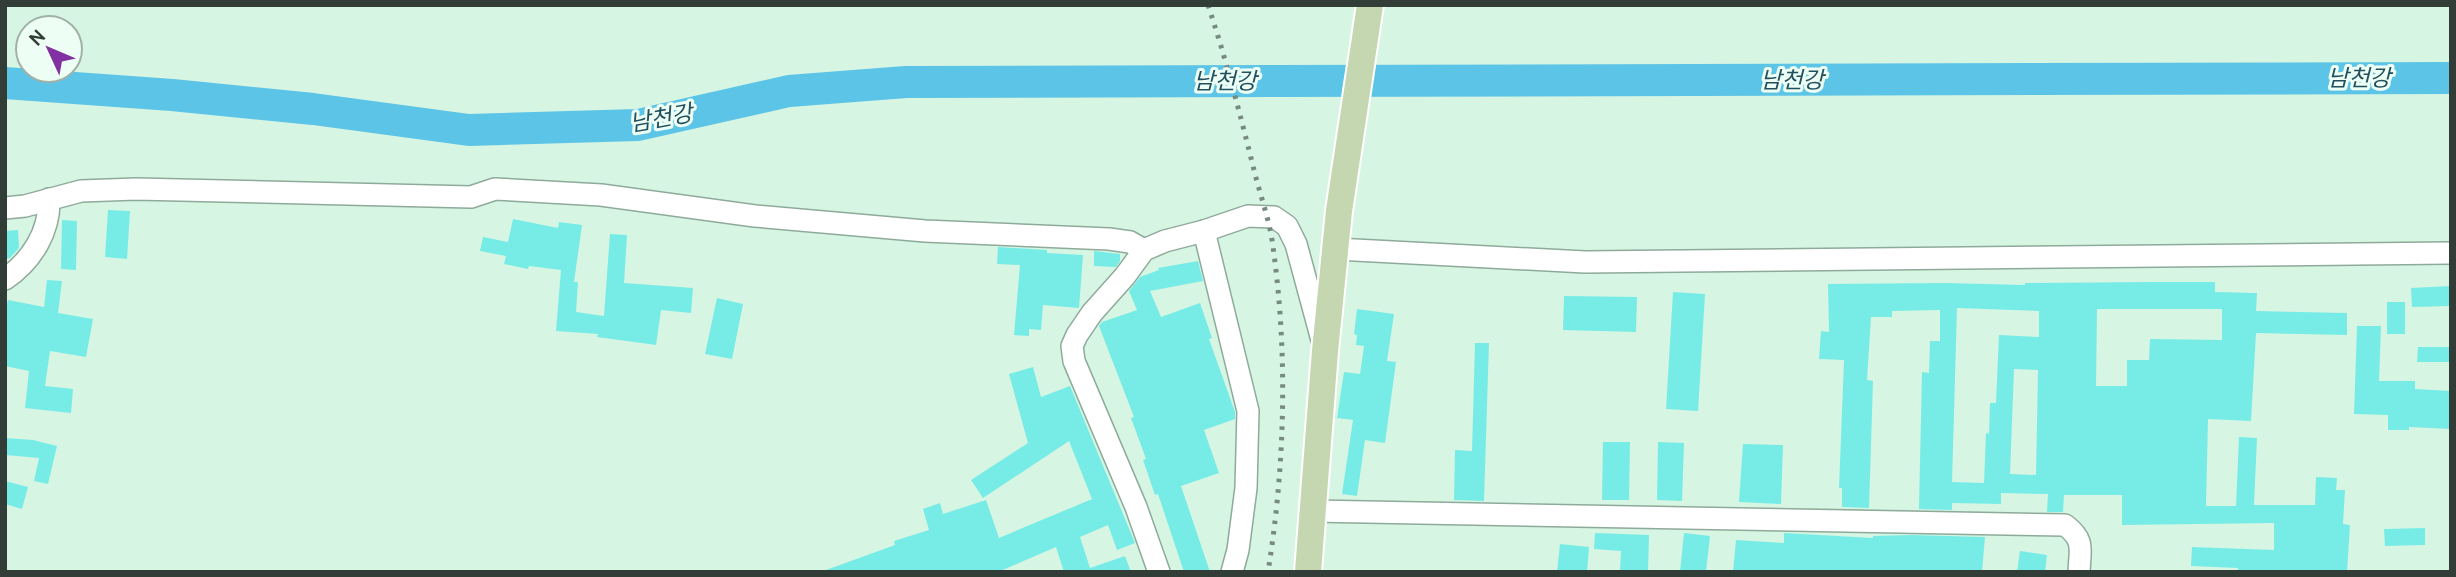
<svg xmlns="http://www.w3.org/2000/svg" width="2456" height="577" font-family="Cabin,'Noto Sans KR',sans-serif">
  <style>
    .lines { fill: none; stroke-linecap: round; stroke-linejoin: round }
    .river { stroke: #5cc4e6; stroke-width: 32 }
    .building { fill: #77ece6; fill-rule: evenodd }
    .minor-casing { stroke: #8eaa9a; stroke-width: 24 }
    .major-casing { stroke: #fff; stroke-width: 30 }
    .minor { stroke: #fff; stroke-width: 21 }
    .major { stroke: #c5d7b1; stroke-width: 26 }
    .rail { stroke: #778a7f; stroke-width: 5; stroke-dasharray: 3.5 7; stroke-linecap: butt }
    .labels { text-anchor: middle; stroke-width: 6; stroke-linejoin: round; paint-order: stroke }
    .water-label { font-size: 23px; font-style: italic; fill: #23505f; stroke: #edfff4 }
  </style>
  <rect width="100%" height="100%" fill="#d7f5e3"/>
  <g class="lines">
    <polyline class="river" points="5,83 172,95 313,109 469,130 638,125 789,91 906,82 2451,78"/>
  </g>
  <g class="building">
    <polygon points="108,210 130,211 127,259 105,257"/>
    <polygon points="513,219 558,228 559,222 582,225 574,282 578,282 576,312 604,316 610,234 627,235 624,283 693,288 691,313 661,310 656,345 597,337 598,334 556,331 561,270 529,266 528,269 504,264 506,256 480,251 483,237 508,242"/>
    <polygon points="62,220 77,221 76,270 61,269"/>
    <polygon points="18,230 19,248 10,258 5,259 5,231"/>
    <polygon points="998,247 1047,250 1047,253 1083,255 1079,308 1043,305 1041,330 1029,329 1029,336 1014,335 1020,265 997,264"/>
    <polygon points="1094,251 1120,254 1120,261 1116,267 1094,266"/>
    <polygon points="1198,261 1203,281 1150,291 1161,317 1200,303 1212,338 1209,339 1235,412 1235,419 1204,430 1219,473 1181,486 1210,572 1184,572 1158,494 1155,495 1143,460 1146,459 1131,418 1134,417 1099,326 1102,322 1137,310 1129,291 1140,277 1159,270 1158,268"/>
    <polygon points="47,280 62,281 58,313 93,319 86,357 50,351 45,386 73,389 71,413 25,408 29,371 5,366 5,312 8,300 44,307"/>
    <path d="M2150 282H2215V292L2257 293 2256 311 2347 313V335L2256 333 2251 421 2208 419 2206 506H2236L2239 437 2257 438 2254 505H2315L2316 477 2337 478 2336 490H2345L2343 524 2350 525 2347 572H2238V568L2191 566 2192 547 2274 550V523L2122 525V495H2064L2063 512H2047L2048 494 2001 493V504L1952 503V510L1919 509 1922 372 1929 373 1930 341H1940V310L1892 311V317H1871L1867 380 1873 381 1869 508 1842 507V488H1839L1844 360 1819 359 1821 331 1829 332 1828 284 1945 283 2025 285V283ZM1957 308 2039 311V337L1999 335 1996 403H1990L1989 434 1986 433 1984 483 1952 482ZM2097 309H2222V340L2150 339 2149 360H2127V386H2096ZM2014 369 2038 370 2036 475 2010 474Z"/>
    <polygon points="2451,286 2451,306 2412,307 2411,288"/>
    <polygon points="1673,292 1705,294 1698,411 1666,409"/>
    <polygon points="1564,296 1637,297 1636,332 1563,330"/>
    <polygon points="717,298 743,304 732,359 705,354"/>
    <rect x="2387" y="302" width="18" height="32"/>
    <polygon points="1357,309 1394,314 1387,361 1396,362 1385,443 1365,440 1357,496 1342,494 1353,420 1337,418 1344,372 1360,374 1364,346 1356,345 1357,335 1354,334"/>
    <polygon points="2357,326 2381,326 2379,381 2415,381 2415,389 2451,391 2451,429 2409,427 2409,430 2388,430 2388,415 2354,414"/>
    <polygon points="1475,343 1489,343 1484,501 1454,500 1455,450 1472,451"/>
    <polygon points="2418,347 2451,347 2451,362 2417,362"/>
    <polygon points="1033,367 1041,397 1070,386 1135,543 1117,550 1108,525 1080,537 1090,568 1125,556 1131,572 1064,572 1056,547 998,572 826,572 826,570 895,545 894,541 929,530 923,509 940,503 943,514 986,500 999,538 1092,499 1069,441 983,498 971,480 1028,443 1009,374"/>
    <polygon points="5,438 33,440 57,446 48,484 34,481 39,458 5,455"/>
    <polygon points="1603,442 1630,442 1629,500 1602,500"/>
    <polygon points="1658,442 1684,443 1682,501 1657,500"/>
    <polygon points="1743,444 1783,445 1781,504 1739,502"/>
    <polygon points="5,481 28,487 22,509 5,504"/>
    <polygon points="2425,528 2425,545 2385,546 2384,529"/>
    <polygon points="1595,533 1649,535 1648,572 1620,572 1621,551 1594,549"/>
    <polygon points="1684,533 1710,536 1706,572 1680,572"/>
    <polygon points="1784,533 1873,538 1873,536 1911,535 1985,537 1982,572 1733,572 1736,540 1784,543"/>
    <polygon points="1560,544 1589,547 1587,572 1557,572"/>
    <polygon points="2020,551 2047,555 2045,572 2017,572"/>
  </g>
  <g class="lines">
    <g class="minor-casing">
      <g id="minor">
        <polyline points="5,208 25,206 81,191 136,189 471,197 495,189 601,195 755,216 925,231 1109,239 1130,242 1144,250"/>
        <polyline points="1204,231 1248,411 1246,488 1238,550 1232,572"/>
        <polyline points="1336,249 1585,262 2451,253"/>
        <path d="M5 279C32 261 50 231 49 199"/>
        <path d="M1313 511 2065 525C2085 540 2080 549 2079 572"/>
        <polyline points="1159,572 1136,507 1074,361 1072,346 1077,335 1092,313 1125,276 1144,250 1165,241 1204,231 1248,216 1274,217 1287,226 1296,244 1322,340"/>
      </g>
    </g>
    <g class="major-casing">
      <polyline id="major" points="1308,572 1325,351 1339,211 1370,5"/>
    </g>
    <use href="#minor" class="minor"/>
    <use href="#major" class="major"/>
    <path class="rail" d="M1208 5C1226 59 1240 114 1254 170 1260 195 1270 221 1273 247 1288 354 1285 466 1268 572"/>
  </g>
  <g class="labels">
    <g class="water-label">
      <text x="2359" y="86">남천강</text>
      <text x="1792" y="88">남천강</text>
      <text x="1225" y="89">남천강</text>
      <text transform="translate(661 118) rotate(-10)" y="8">남천강</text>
    </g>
  </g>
  <rect width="2456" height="577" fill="none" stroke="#313d36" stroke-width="14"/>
  <g transform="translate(49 49) rotate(314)"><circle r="33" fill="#edfff4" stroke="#a2b1a8" stroke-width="2"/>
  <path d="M0-5L12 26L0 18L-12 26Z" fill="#8131a1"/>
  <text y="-10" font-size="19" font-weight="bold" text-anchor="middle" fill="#313d36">N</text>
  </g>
</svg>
